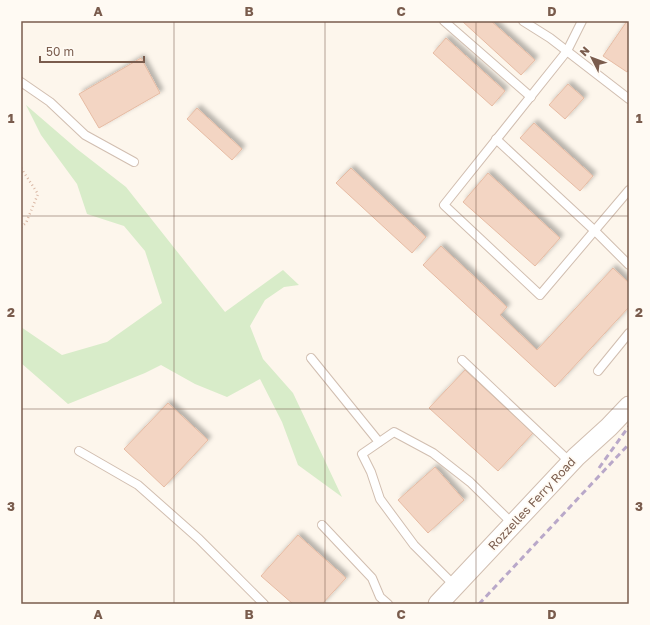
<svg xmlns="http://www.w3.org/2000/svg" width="650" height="625" font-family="'Golos Text',sans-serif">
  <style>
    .green { fill: #d8ecc9 }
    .building { fill: #f3d5c3; stroke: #e6bba3; filter: url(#shadow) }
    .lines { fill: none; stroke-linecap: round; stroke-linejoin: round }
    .service-casing { stroke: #d1beb0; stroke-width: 10 }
    .tertiary-casing { stroke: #d1beb0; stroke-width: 21 }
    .path { stroke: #d9b8a5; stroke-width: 2.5; stroke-dasharray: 1 3; stroke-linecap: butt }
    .service { stroke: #fff; stroke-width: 8 }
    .tertiary { stroke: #fff; stroke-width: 19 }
    .rail { stroke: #b9a8c9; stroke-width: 3; stroke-dasharray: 6 4; stroke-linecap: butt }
    .grid { fill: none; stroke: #7a5c4d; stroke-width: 1; stroke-opacity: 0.55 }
    .labels { text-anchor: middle; stroke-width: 3.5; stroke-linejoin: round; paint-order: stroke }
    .street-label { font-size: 12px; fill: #7a5c4d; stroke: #fffaf3 }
    .neatline { fill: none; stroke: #7a5c4d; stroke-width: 1.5 }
    .grid-label { font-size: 13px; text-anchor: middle; font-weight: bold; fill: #7a5c4d }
  </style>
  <defs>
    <filter id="shadow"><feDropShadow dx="3.5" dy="-3.5" stdDeviation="2" flood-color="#0004"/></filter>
  </defs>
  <rect width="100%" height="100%" fill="#fdf6ec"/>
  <polygon class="green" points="26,105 77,149 126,187 225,312 283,270 299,285 284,287 265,300 250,326 263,359 293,393 342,497 298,465 282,422 260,379 227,397 195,384 161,365 145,373 68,404 21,363 21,327 62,355 107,342 162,303 145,251 124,226 87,214 77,184 41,135"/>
  <g class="building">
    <polygon points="462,21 491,21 535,60 521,75"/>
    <polygon points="627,21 629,21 629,69 627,72 603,56"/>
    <polygon points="446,38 505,91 492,106 433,53"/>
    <polygon points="141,58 160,93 99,128 79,94"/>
    <polygon points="568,84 584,98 565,119 549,105"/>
    <polygon points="197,108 242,149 232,160 187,119"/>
    <polygon points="534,123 593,176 580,191 520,138"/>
    <polygon points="351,168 426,237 412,253 336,183"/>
    <polygon points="488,173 560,238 535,266 463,202"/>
    <polygon points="441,246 507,307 500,315 537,350 613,268 629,283 629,307 555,387 423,265"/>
    <polygon points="465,370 533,433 498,471 429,408"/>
    <polygon points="168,403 208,440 164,487 124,449"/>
    <polygon points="435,467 464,500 428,533 398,500"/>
    <polygon points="298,535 346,578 322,604 293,604 261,576"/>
  </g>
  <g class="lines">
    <g class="service-casing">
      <g id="service">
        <polyline points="444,21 531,97"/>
        <polyline points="523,21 550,38 629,99"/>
        <polyline points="582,21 567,51 444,205 540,295 629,190"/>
        <polyline points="21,82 50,102 85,135 134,162"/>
        <polyline points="496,139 595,231 629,265"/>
        <polyline points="311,358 379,442"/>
        <polyline points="462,360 571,463"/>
        <polyline points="598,371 629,333"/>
        <polyline points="79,451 138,485 199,539 264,604"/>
        <polyline points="322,525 372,578 380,597 388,604"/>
        <polyline points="455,586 414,545 380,499 371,472 362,454 394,432 433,453 470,482 513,524"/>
      </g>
    </g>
    <g class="tertiary-casing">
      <polyline id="tertiary" points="438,604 576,457 609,427 629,406"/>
    </g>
    <polyline class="path" points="21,168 38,194 26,223 21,227"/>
    <use href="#service" class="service"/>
    <use href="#tertiary" class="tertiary"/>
    <g class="rail">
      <polyline points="599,468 629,426"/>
      <polyline points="479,604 629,444"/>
    </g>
  </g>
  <path class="grid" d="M174 21V604M325 21V604M476 21V604M21 216H629M21 409H629"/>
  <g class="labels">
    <g class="street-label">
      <text transform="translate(532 504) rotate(-47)" y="4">Rozzelles Ferry Road</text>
    </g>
  </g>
  <rect width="650" height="625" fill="none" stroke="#fffaf3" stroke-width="44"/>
  <g transform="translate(592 58) rotate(312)" stroke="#fffaf3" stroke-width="3" paint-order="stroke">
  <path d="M0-3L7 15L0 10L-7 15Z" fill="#7a5c4d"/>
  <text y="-6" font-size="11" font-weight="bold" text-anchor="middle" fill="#7a5c4d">N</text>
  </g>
  <path d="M40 56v6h104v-6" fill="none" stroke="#7a5c4d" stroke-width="2"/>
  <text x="46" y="56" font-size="12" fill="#7a5c4d" stroke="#fffaf3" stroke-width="3" paint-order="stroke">50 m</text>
  <rect x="22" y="22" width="606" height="581" class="neatline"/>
  <g class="grid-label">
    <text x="98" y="16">A</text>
    <text x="249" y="16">B</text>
    <text x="401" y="16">C</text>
    <text x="552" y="16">D</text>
    <text x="11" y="123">1</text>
    <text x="639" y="123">1</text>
    <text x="11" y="317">2</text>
    <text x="639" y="317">2</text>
    <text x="11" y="511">3</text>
    <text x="639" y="511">3</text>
    <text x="98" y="619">A</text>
    <text x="249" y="619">B</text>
    <text x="401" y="619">C</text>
    <text x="552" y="619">D</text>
  </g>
</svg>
